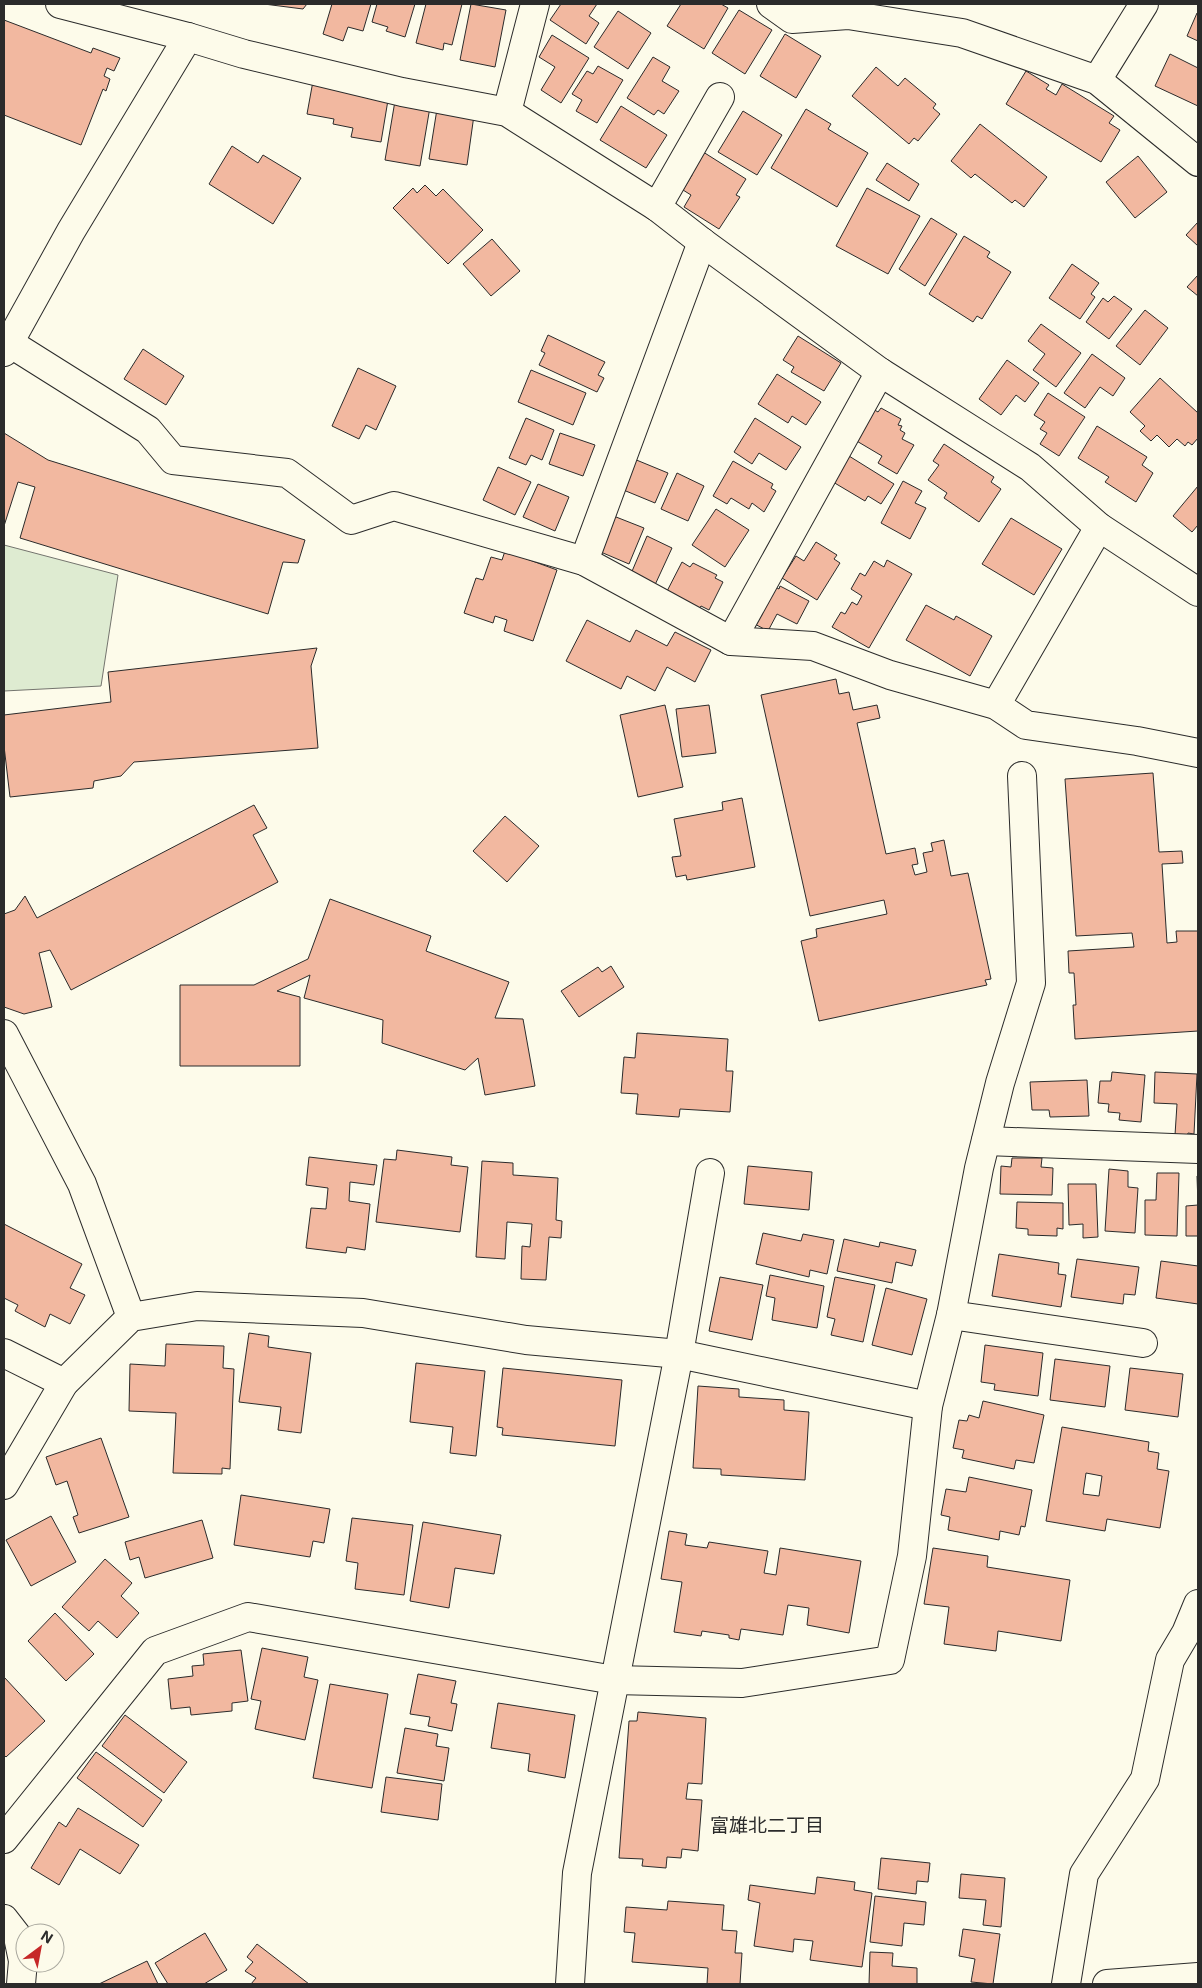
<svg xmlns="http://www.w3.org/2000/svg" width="1202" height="1988" font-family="Inter,'Noto Sans JP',sans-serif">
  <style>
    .green { fill: #deebd1; stroke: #74746e }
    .building { fill: #f2b8a0; stroke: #2b2b2b; fill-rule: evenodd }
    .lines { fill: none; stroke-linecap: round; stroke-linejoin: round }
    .street-casing { stroke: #2b2b2b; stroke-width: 30 }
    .street { stroke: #fdfbea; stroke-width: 28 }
    .labels { text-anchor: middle; stroke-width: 4; stroke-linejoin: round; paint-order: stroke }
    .neighbourhood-label { font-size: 19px; fill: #2b2b2b; stroke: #fdfbea }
  </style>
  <rect width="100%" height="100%" fill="#fdfbea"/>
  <polygon class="green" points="4,545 118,575 101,686 4,691"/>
  <g class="building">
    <polygon points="264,4 307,4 303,9"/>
    <polygon points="332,4 371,4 363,31 348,27 343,41 323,34"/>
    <polygon points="377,4 415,4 405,37 386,31 388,27 372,22"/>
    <polygon points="426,4 462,4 452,45 444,43 443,50 416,43"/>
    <polygon points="471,4 506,10 495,67 460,60"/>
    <polygon points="561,4 597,4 589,16 599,23 586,44 550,20"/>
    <polygon points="681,4 721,4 728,8 704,49 667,26"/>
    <polygon points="739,10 772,30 745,74 712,53"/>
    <polygon points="618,11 651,33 628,69 594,47"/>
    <polygon points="1197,13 1198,13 1198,41 1187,36"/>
    <polygon points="4,20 91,53 93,48 120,58 114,71 107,68 104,76 110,79 106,91 103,89 81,145 4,115"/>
    <polygon points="785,34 821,56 796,98 760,76"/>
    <polygon points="552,35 589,58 561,103 541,90 555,67 539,57"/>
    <polygon points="1170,54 1198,68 1198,106 1155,86"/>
    <polygon points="653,57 670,67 662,81 679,91 664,114 658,110 654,115 627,98"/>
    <polygon points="598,66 623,80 597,123 576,111 582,100 572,94 587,71 593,74"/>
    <polygon points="876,67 898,86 905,78 936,104 933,108 940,114 918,141 914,138 909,144 852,96"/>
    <polygon points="1026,71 1049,85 1046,89 1056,95 1062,84 1114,116 1109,123 1120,130 1101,162 1006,104"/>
    <polygon points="313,81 389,94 381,142 351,137 353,128 333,124 334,119 307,114"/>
    <polygon points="396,95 431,101 420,166 385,160"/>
    <polygon points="621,106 667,135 646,168 600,140"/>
    <polygon points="437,109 474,115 467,165 429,159"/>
    <polygon points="806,109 831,124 828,129 868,153 837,207 771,168"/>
    <polygon points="743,111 782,135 757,175 718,152"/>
    <polygon points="980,124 1047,177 1024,207 1015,200 1012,203 975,174 971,178 951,161"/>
    <polygon points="232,146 258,163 263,155 301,178 273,224 209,184"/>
    <polygon points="700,150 746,179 736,195 740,197 719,229 684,207 691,195 683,190 692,175 686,172"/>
    <polygon points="1138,156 1167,192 1135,218 1106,182"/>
    <polygon points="887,163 919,184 909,201 876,180"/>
    <polygon points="425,185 436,196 443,189 483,230 448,264 393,208 413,188 417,193"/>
    <polygon points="867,188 920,216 888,274 836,246"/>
    <polygon points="931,218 957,234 925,286 899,269"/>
    <polygon points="1198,222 1198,246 1186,235"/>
    <polygon points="964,236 990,252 987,257 1011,272 982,319 977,316 973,322 929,294"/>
    <polygon points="492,239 520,271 491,296 463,264"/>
    <polygon points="1072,264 1099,283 1091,294 1095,297 1080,319 1049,298"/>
    <polygon points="1198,275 1198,296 1187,287"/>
    <polygon points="1114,296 1132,309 1109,339 1086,322 1103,298 1108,302"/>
    <polygon points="1145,310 1168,328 1140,365 1116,346"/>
    <polygon points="1041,324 1081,353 1056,387 1033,370 1045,354 1028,341"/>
    <polygon points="548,335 605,362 598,375 604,378 597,392 539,365 545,353 541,351"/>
    <polygon points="798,336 841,363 824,391 791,372 794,367 783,360"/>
    <polygon points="143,349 184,376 166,405 124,379"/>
    <polygon points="1092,354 1125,378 1113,396 1100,387 1085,408 1064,393"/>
    <polygon points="1007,360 1039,383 1025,402 1016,395 1001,415 979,399"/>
    <polygon points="358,368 396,386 376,430 366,425 359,439 332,426"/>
    <polygon points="531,370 586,393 573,425 518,402"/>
    <polygon points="777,374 821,402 806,425 792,416 788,423 758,404"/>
    <polygon points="1160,378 1198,413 1198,438 1192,445 1188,442 1185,446 1177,439 1169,447 1157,435 1151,441 1140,431 1145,426 1130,412"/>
    <polygon points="1048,393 1085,417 1059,456 1040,444 1047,433 1040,429 1045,422 1034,415"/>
    <polygon points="881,408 901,419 898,425 902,426 900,430 905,433 902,439 914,445 897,474 878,463 882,456 855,440 873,409 878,412"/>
    <polygon points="526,418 554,430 542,460 531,455 526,465 509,458"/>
    <polygon points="755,418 801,447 786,470 759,453 752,464 734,452"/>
    <polygon points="1097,426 1147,457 1142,465 1153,473 1136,502 1105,482 1109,477 1078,458"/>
    <polygon points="4,433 48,460 305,540 298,563 283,562 268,614 20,538 35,487 18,482 4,526"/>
    <polygon points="560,433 595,445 583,476 549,464"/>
    <polygon points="944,444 994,477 991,482 1001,489 979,522 944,498 947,493 928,480 939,465 933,461"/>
    <polygon points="849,456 894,484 881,504 868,496 865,501 833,482"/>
    <polygon points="634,459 668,473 655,503 621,489"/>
    <polygon points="733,461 773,484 771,488 776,491 764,512 752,503 749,509 731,498 727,504 713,496"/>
    <polygon points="498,467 531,482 515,515 483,500"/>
    <polygon points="677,473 704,486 688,521 661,509"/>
    <polygon points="903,481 922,491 915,503 926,508 910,539 881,523"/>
    <polygon points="538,484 569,497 555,531 523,517"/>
    <polygon points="1198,486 1198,525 1192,532 1173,516"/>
    <polygon points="716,509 749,530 725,567 692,545"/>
    <polygon points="611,515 644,528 629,564 596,550"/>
    <polygon points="1011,518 1062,549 1034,595 982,564"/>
    <polygon points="647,536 672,548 654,587 630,576"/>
    <polygon points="816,542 837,555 834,559 840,563 817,600 782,578 796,556 804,561"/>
    <polygon points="505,551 557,570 533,641 504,631 507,620 495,616 493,623 464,613 476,578 483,580 491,557 502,560"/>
    <polygon points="887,560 912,574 869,648 832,627 841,612 845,614 852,602 857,605 862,596 851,589 860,573 865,576 874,561 884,567"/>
    <polygon points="682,562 690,567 693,563 717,575 715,578 723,582 709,610 701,606 699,609 664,597"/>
    <polygon points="768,583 779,589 780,586 809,601 797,624 777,614 768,631 749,621"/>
    <polygon points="926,605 954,620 956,616 992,636 970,676 906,640"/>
    <polygon points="587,620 630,642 636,630 667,646 675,632 711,650 695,682 667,667 655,691 627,676 621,689 566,661"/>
    <polygon points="317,648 311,666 318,748 134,762 121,776 94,781 93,788 10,797 4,746 4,715 111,702 108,672"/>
    <polygon points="836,679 839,694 849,692 853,710 877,705 880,718 857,723 886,854 915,848 918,864 912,865 915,875 927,872 923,853 933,851 931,843 944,840 951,876 968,873 991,979 985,980 987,985 819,1021 801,941 817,937 816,929 887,914 884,900 810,916 761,695"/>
    <polygon points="665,705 683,787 638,797 620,715"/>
    <polygon points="709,705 716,753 682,757 676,709"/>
    <polygon points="1153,773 1159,852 1182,851 1183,863 1162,864 1167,943 1177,942 1176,931 1198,931 1198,1031 1075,1039 1073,1005 1076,1005 1074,973 1069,973 1068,951 1134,947 1132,933 1076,936 1065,779"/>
    <polygon points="742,798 755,867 687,880 686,875 676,877 672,857 681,856 674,819 723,810 722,802"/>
    <polygon points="254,805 267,828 253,835 278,882 71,990 50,950 39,953 52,1007 24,1014 4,1007 4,914 15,910 25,896 37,918"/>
    <polygon points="505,816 539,846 507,882 473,851"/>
    <polygon points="330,899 431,936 426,951 509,982 495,1018 523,1019 535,1086 485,1095 478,1058 465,1070 382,1043 383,1020 304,998 310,975 277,991 300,997 300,1066 180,1066 180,985 254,985 308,959"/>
    <polygon points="611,966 624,987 579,1017 561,991 598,967 602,972"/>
    <polygon points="637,1033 728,1039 726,1071 733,1071 730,1112 680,1109 679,1117 636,1114 638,1094 621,1093 624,1057 635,1058"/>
    <polygon points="1112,1072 1145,1075 1141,1122 1119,1120 1120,1113 1108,1112 1109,1104 1098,1103 1100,1081 1111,1081"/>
    <polygon points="1155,1072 1197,1074 1194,1134 1188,1133 1187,1136 1175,1135 1177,1104 1154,1103"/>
    <polygon points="1087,1080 1089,1116 1050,1117 1049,1110 1032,1110 1030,1082"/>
    <polygon points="397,1150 452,1157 451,1165 468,1167 460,1232 376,1222 384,1159 396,1160"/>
    <polygon points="309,1157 377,1165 374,1185 350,1182 349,1201 370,1204 365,1250 347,1247 346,1253 306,1248 311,1208 326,1209 328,1188 306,1185"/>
    <polygon points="1012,1158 1042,1158 1041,1167 1053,1168 1052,1195 1000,1194 1001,1166 1011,1167"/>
    <polygon points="482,1161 513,1163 513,1175 558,1178 556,1220 562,1221 561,1238 549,1237 546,1280 521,1279 522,1246 530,1247 532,1224 507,1222 505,1259 476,1257"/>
    <polygon points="748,1166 812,1172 809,1210 744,1204"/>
    <polygon points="1109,1169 1128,1171 1128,1187 1138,1188 1135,1233 1105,1231"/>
    <polygon points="1157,1173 1179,1173 1177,1236 1145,1235 1145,1200 1156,1200"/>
    <polygon points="1197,1176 1198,1176 1198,1236 1186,1236 1186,1206 1198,1205"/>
    <polygon points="1068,1184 1096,1184 1098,1237 1083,1238 1083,1224 1069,1225"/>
    <polygon points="1017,1202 1063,1203 1063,1229 1057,1228 1057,1236 1028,1235 1028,1229 1016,1228"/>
    <polygon points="4,1224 82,1264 70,1288 85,1295 70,1324 50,1314 45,1327 15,1311 18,1305 4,1298"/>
    <polygon points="763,1233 801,1241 803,1234 834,1240 827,1274 810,1270 809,1277 756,1264"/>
    <polygon points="844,1239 879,1247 880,1242 916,1250 912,1266 896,1262 892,1283 837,1271"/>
    <polygon points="999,1254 1059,1263 1058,1274 1066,1275 1061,1307 992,1296"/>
    <polygon points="1077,1259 1139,1267 1135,1295 1124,1294 1123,1304 1071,1297"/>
    <polygon points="1161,1261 1198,1266 1198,1304 1156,1298"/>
    <polygon points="770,1275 824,1286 817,1328 772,1320 775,1298 766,1296"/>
    <polygon points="720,1277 763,1285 752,1340 709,1331"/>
    <polygon points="835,1277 875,1285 863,1342 831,1335 835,1319 827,1317"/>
    <polygon points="886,1288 927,1299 912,1355 872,1345"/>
    <polygon points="249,1333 269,1336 268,1347 311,1353 301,1433 278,1430 281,1407 239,1402"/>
    <polygon points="166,1344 224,1346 223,1368 234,1369 230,1469 222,1468 222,1474 173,1473 176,1413 129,1411 130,1364 165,1366"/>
    <polygon points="985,1345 1043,1353 1038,1396 994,1390 995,1384 981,1382"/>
    <polygon points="1055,1359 1110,1366 1105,1407 1050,1400"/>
    <polygon points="416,1363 485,1371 476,1456 450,1453 453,1427 410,1422"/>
    <polygon points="503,1368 622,1380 615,1446 502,1435 503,1428 497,1427"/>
    <polygon points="1130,1368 1183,1374 1178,1417 1125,1410"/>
    <polygon points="698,1386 739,1389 739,1397 784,1400 784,1410 809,1412 805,1480 721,1475 721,1469 693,1468"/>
    <polygon points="983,1401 1044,1415 1034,1463 1016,1460 1014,1469 962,1458 964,1450 953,1448 959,1420 967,1421 969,1415 979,1418"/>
    <path d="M1062 1427 1149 1442 1148 1451 1159 1453 1157 1469 1169 1471 1160 1528 1107 1519 1105 1531 1046 1521ZM1086 1473 1102 1476 1099 1496 1083 1494Z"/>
    <polygon points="101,1438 129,1517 79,1533 73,1517 78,1515 67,1481 56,1485 46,1457"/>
    <polygon points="969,1477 1032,1490 1025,1527 1021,1526 1019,1535 1000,1531 999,1540 948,1530 950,1517 941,1515 946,1489 966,1492"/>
    <polygon points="241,1495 330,1509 324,1543 313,1541 310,1557 234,1545"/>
    <polygon points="51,1516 76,1562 31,1586 6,1540"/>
    <polygon points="352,1518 413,1525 404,1595 355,1589 358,1563 346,1561"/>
    <polygon points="202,1520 213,1558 145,1578 139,1557 130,1560 125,1542"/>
    <polygon points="423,1522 501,1535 494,1574 455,1568 449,1608 410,1601"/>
    <polygon points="669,1531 687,1534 685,1545 707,1548 709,1542 768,1551 764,1573 776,1575 780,1548 861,1561 849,1633 807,1625 809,1608 788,1605 783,1635 741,1629 739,1640 729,1638 729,1635 702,1631 701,1636 674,1632 682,1582 661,1579"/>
    <polygon points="933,1548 988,1556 987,1567 1070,1580 1061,1641 998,1631 996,1651 944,1644 949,1607 924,1604"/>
    <polygon points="105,1559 132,1583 121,1596 139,1613 117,1638 98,1621 89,1631 62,1607"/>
    <polygon points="55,1613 94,1654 66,1681 28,1641"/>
    <polygon points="262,1648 308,1657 304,1677 318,1680 305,1740 255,1729 261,1701 251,1699"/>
    <polygon points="241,1650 248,1701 232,1703 232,1711 191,1715 190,1707 171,1709 168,1679 193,1676 192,1666 204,1665 203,1654"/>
    <polygon points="418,1674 456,1681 451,1703 457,1704 452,1731 428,1726 430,1717 410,1714"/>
    <polygon points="4,1677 45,1721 6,1757 4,1755"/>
    <polygon points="330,1684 388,1694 372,1788 313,1778"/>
    <polygon points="498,1703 575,1715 565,1778 528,1771 530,1754 491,1748"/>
    <polygon points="638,1712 706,1718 702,1784 688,1783 686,1799 702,1800 698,1851 682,1849 681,1858 667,1857 666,1868 642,1866 643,1859 619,1858 629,1721 637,1721"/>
    <polygon points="125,1715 187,1762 164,1793 102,1746"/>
    <polygon points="405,1728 438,1734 436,1746 449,1748 444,1781 397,1773"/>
    <polygon points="96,1752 162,1800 143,1827 77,1778"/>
    <polygon points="386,1777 442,1784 438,1820 381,1812"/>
    <polygon points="78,1808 139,1845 120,1874 80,1849 59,1885 31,1868 59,1822 66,1827"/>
    <polygon points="881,1858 930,1863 928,1882 917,1881 916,1894 878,1889"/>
    <polygon points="961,1874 1005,1878 1001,1927 983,1925 986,1900 959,1898"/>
    <polygon points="817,1877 855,1882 854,1890 872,1893 862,1967 810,1960 813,1941 794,1939 793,1952 754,1946 760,1903 748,1900 750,1885 815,1894"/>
    <polygon points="875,1896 926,1902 924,1925 904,1923 902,1946 870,1942"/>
    <polygon points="668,1901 724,1905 722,1930 737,1931 735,1953 742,1953 740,1984 707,1984 708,1968 632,1962 635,1933 624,1932 626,1907 667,1910"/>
    <polygon points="963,1929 1000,1934 993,1984 971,1982 975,1959 959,1956"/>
    <polygon points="205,1933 227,1970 204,1984 168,1984 155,1963"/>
    <polygon points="257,1944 309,1984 251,1984 256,1978 245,1971 253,1962 247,1957"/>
    <polygon points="870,1952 893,1953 892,1966 917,1968 917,1984 869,1984"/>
    <polygon points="147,1961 158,1984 99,1984"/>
  </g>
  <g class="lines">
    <g class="street-casing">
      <g id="street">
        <polyline points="60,4 188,37 244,54 402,92 507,112 657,207 702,242 880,372 1030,467 1099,527 1198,592"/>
        <polyline points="771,4 792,19 848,15 962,33 1097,80 1198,162"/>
        <polyline points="1097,80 1144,4"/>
        <polyline points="507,112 535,4"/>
        <polyline points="657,207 720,97"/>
        <polyline points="8,342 148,430 173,460 287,473 351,520 394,506 584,561 731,641 813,646 890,675 996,705 1026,725 1137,741 1198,753"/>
        <polyline points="4,352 71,231 188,37"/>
        <polyline points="584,561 702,242"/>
        <polyline points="731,641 880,372"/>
        <polyline points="996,705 1099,527"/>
        <polyline points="4,1034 82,1184 131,1317"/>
        <polyline points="986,1141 1198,1149"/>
        <polyline points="951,1315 1143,1343"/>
        <polyline points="4,1353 64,1383"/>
        <polyline points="4,1485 64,1383 131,1317 197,1306 363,1313 526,1340 679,1354 928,1406"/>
        <polyline points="4,1839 155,1651 248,1617 614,1680 742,1683 890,1660 912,1556 928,1406 951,1315 979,1168 1000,1083 1031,983 1022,776"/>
        <polyline points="4,1919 18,1937 23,1961 21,1984"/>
        <polyline points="570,1984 577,1873 679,1354 710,1173"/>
        <polyline points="1066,1984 1084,1874 1145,1779 1170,1660 1186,1633 1198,1604"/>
        <polyline points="1107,1984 1198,1977"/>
      </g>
    </g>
    <use href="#street" class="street"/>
  </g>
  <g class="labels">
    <g class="neighbourhood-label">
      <text x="767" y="1832">富雄北二丁目</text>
    </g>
  </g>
  <rect width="1202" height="1988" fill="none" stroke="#2b2b2b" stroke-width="10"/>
  <g transform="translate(40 1948) rotate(32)"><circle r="24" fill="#fdfbea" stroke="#a9a89e"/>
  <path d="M0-4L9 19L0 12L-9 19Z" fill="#c62828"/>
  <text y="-8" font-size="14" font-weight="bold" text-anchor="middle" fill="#2b2b2b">N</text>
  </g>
</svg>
